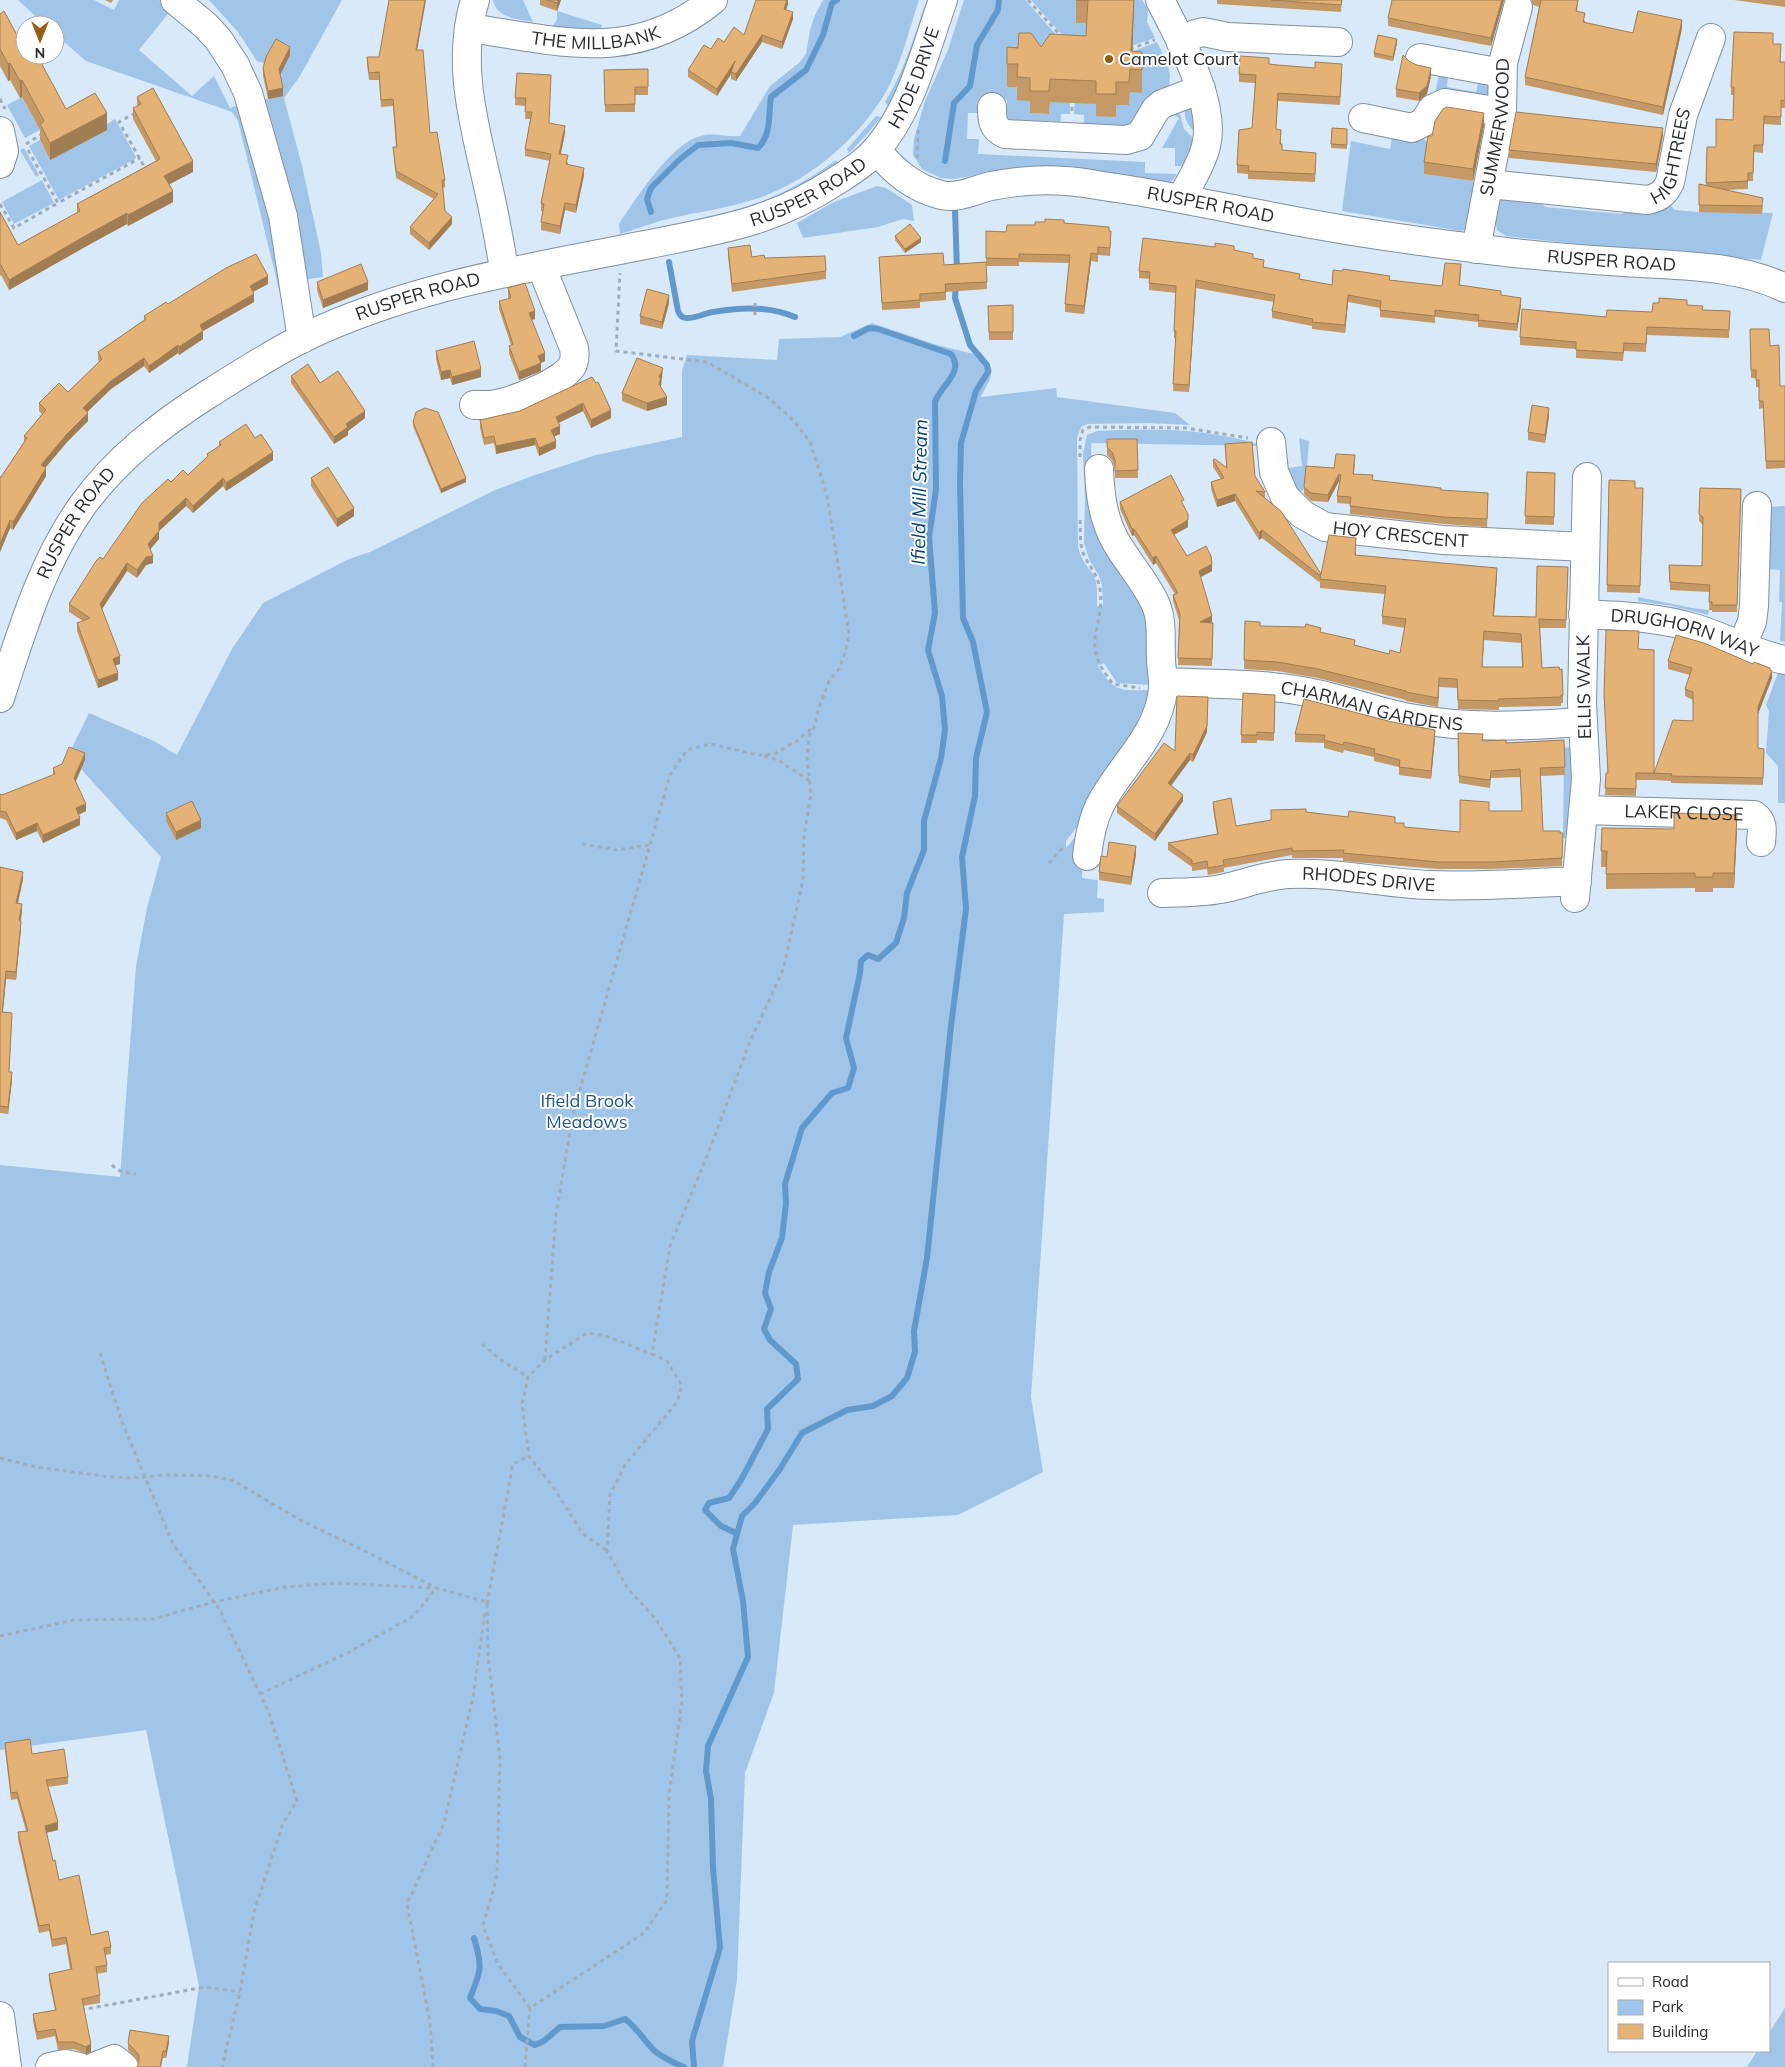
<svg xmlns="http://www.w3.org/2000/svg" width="1785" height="2067" font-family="Mulish,sans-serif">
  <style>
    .green { fill: #a1c5e9 }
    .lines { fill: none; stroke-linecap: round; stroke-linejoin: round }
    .stream { stroke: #6299cd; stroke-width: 6 }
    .minor-casing { stroke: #80909f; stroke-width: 30 }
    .path { stroke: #9facba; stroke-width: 3; stroke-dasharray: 4 4; stroke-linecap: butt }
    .minor { stroke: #fff; stroke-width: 28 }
    .wall { fill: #c59965; fill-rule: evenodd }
    .shaded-wall { fill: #a07d53 }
    .building { fill: #e5b276; stroke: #a07d53; fill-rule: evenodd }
    .poi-dot { fill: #935f13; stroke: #fff; stroke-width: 2 }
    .labels { text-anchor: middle; stroke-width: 4; stroke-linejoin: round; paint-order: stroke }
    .street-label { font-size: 18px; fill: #252b31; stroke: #fff }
    .poi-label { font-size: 18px; fill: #252b31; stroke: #fff; text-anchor: start }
    .park-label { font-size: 18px; fill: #1d588a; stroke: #fff }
    .water-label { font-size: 19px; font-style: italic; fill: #004475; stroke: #fff }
  </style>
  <rect width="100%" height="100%" fill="#d8e9fa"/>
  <g class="green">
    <polygon points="18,0 94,0 114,10 119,0 159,0 171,10 139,50 192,96 214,76 230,108 243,103 266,170 288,327 238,121 232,112 86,61 55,34 55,25 45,25"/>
    <polygon points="209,0 342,0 300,76 284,98 302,166 321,253 323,277 301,280 259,101 283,95 266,64 257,61 238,32"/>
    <path d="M493 0H523L533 22C518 19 496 18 493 0Z"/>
    <path d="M823 0H919C910 27 903 56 891 82 865 135 805 186 749 201 720 210 689 213 660 221 647 225 633 230 620 234L619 224C635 200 672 142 701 136 713 132 726 137 740 136L770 86 799 63 806 54 810 30 815 15Z"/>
    <path d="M927 0H931L901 85 888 106 885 102C905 70 914 35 927 0Z"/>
    <polygon points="964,0 1025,0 1077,58 1018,87 1030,101 1030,113 1049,114 1050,102 1070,101 1070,114 1061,114 1060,129 1054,126 1054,121 1017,121 1017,123 1007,125 1007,100 980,99 979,113 968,113 967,139 979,139 978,154 1145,162 1145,173 1177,174 1169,185 995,172 954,179 941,178 922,169 913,155 914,139 925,101 948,50"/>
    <polygon points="1031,0 1090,0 1087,38 1081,56"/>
    <polygon points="1134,0 1142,0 1148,9 1147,22 1155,38 1128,47"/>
    <polygon points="557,11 602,25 600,31 553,26 557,19"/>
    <polygon points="1157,42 1167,63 1170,75 1169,89 1139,125 1113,133 1113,125 1095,125 1084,130 1084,115 1074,114 1075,101 1096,104 1116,117 1116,105 1129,105 1130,92 1142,92 1118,57"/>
    <polygon points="1440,70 1448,76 1447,87 1476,92 1479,80 1488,80 1496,99 1435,94"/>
    <polygon points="22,97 40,130 25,138 7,105"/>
    <path d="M1186 106 1196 112 1200 137C1191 129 1181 119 1186 106Z"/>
    <polygon points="1179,110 1184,129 1194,139 1192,147 1182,166 1175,166 1175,148 1162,148 1179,118 1167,111"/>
    <polygon points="876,116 881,117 870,131 849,153 847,149"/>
    <polygon points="115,119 136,157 135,159 59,200 29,146 40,140 50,160"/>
    <polygon points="1393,132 1420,134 1432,148 1424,174 1479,182 1467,229 1461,231 1342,211 1351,141 1390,149"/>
    <polygon points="24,148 39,175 36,177 20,150"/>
    <path d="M836 160 838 163 819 177 777 201 694 223 693 220C751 207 787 196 836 160Z"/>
    <polygon points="42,180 54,203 14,224 2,202"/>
    <polygon points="877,186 886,188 912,205 914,221 903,219 878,227 803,238 797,223 832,203"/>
    <path d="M1502 196 1536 197 1545 207 1622 214 1631 207 1667 202 1675 210 1699 212 1773 213 1761 260 1586 245 1506 236 1497 230C1494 219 1495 206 1502 196Z"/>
    <path d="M872 323 937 345 982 356 989 363 992 370 990 379 981 397 1056 388 1057 397 1175 413 1190 425 1149 423 1087 424 1081 427 1077 438 1078 547C1081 559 1086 565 1093 574 1098 583 1097 596 1097 606H1103L1102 585 1099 576 1089 559 1084 543 1085 499 1083 454 1087 435 1097 431C1152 428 1210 428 1263 446L1091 443 1092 492 1144 598 1152 685 1117 683 1104 663 1098 666C1115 694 1122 690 1152 690 1149 719 1116 754 1099 778 1101 801 1079 824 1066 841V848L1083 828 1082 878 1098 880 1097 898 1104 899V912L1064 914 1031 1397 1043 1472 958 1515 793 1525 774 1693 745 1773 737 1980 723 2067H187L199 1986 146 1730 0 1750V1165L120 1177 136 966 147 908 161 857 81 769 85 760 69 754 89 713 154 741 177 755 232 649 263 603 349 559 370 552 493 491 532 476 596 455 682 437V370L687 355 777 360 779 339 840 337Z"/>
    <polygon points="1299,438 1309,441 1305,489 1293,494 1283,472 1288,468 1302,466"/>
    <polygon points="1785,506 1785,642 1780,641 1782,602 1779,602 1780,570 1765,569 1764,507"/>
    <polygon points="1638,597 1692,608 1709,610 1708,615 1672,606 1638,601"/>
    <polygon points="1778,673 1785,673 1785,803 1778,803 1778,766 1766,753 1769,711 1766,705"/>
    <polygon points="1571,747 1573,783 1569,838 1563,838 1564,748"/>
    <polygon points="1785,2008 1785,2067 1747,2067 1757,2051 1769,2051 1769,2033"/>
  </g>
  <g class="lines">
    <g class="stream">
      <polyline points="945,161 954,103 970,86 977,45 998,10 999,0"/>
      <polyline points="955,211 957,270"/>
      <path d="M651 212 647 199 651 188 679 160 698 145 731 143 758 148C772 134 768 115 771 97L806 70 823 35 832 3 837 0"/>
      <path d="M669 262 678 311C680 316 682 318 686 318 695 319 705 313 713 312 740 307 770 306 795 317"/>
      <path d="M736 1533 721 1526 705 1510 709 1503 729 1498 741 1480 768 1429 767 1409 798 1379 796 1364 770 1340 764 1329 771 1309 765 1293 769 1272 782 1238 786 1203 785 1184 802 1128 832 1093 848 1088 854 1068 846 1038 860 973 861 961 868 955 878 959 896 943 904 918 907 893 924 850V821L941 758 945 730 942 696 928 650 935 613 929 537 936 490 935 402C941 385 965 372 951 354L878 329 869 328 854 336"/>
      <path d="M474 1938C483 1967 481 1971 470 1998L480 2009 496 2011 509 2016 520 2037 535 2045 544 2041 560 2027 604 2026 625 2019C638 2028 644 2042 656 2052 664 2058 674 2063 684 2067"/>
      <polyline points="694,2067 692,2041 720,1948 713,1868 711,1799 706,1771 708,1746 748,1657 743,1601 733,1549 742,1516 755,1503 780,1469 802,1433 847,1410 873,1406 892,1396 907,1378 915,1352 914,1331 927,1258 951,1026 966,909 962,857 975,796 976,758 987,712 973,642 963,618 960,483 961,443 976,391 988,372 987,365 970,345 955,298 956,283"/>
    </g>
    <g class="minor-casing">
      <g id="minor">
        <polyline points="175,0 206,26 218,39 235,65 248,93 283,216 302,339"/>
        <path d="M475 0C455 66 476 130 490 195 496 221 500 247 505 273"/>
        <path d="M1160 0C1179 38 1217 103 1206 146 1202 164 1190 181 1182 198"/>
        <path id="s1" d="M469 28C562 41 633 65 713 0"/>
        <polyline points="1181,43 1195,34 1203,32 1228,37 1338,42"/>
        <polyline points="1420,58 1502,73"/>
        <path d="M992 107C992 120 992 128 1005 134L1126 140 1140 136 1156 109 1162 104 1201 89"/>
        <polyline points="1363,118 1412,128 1424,122 1432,109 1445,103 1502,112"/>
        <polyline points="0,131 4,151 0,164"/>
        <path id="s2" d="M876 150C894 171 913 188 941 195 958 199 974 190 991 186 1016 181 1040 179 1066 181 1083 182 1100 186 1117 188 1170 196 1222 207 1274 217 1340 230 1407 240 1474 248 1524 255 1574 259 1624 262 1677 266 1736 264 1785 288"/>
        <path id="s3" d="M1489 184 1648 200C1660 197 1665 193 1670 182L1683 115 1711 38"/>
        <path id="s4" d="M1476 249 1502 112 1503 63 1518 7"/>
        <path d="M474 405C479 405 485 405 490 405 509 403 565 382 573 364 575 359 575 354 574 348L541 266"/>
        <path id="s5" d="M1271 442 1274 472 1285 497 1302 514 1325 527 1443 540 1585 547"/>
        <path id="s6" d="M1583 614C1620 616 1658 617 1694 628 1725 637 1753 654 1785 660"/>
        <polyline points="1742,645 1752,622 1754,606 1757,506"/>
        <path id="s7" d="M1163 682C1209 684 1257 683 1302 691 1338 697 1373 711 1409 718 1466 729 1524 726 1582 722"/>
        <path id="s8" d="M0 698C22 631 41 564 82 506 116 459 161 424 210 393 240 374 271 354 303 338 410 286 530 268 645 245 718 230 772 223 836 181 850 172 865 163 876 150 912 109 925 50 943 0"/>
        <path id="s9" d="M1584 810 1754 815C1764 822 1762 831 1761 842"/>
        <path d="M1087 856C1089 838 1092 821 1100 805 1120 766 1159 735 1163 689 1164 679 1161 669 1161 659 1160 640 1163 620 1155 603 1145 581 1128 563 1116 542 1103 519 1100 495 1099 469"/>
        <path id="s10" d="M1162 893C1184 892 1205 893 1226 888 1247 883 1268 875 1289 874 1336 872 1382 883 1429 885 1478 887 1528 883 1577 881"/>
        <polyline points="1575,898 1586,779 1582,703 1587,477"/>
        <polyline points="0,2016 7,2067"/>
        <polyline points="50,2067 65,2064 79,2067"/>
        <polyline points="94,2067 114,2059 124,2067"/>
      </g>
    </g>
    <g class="path">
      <polyline points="1028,0 1061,36"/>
      <polyline points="1130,49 1155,40"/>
      <polyline points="0,99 5,109"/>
      <polyline points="1072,99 1072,115"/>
      <polyline points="135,113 119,122 145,168 147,167"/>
      <polyline points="26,144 42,134"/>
      <polyline points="28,150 58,203 140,158"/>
      <polyline points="917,158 918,130"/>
      <polyline points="0,204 14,228 58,203"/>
      <polyline points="755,303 755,317"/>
      <polyline points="1080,457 1080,440 1083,430 1090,427 1186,428 1248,438"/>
      <path d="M1080 520C1081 532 1079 544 1084 555 1090 567 1098 576 1100 589 1105 632 1078 641 1113 684L1140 688"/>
      <polyline points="764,756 778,760 810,781"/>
      <polyline points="582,844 617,850 650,845"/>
      <polyline points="1049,863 1064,846"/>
      <path d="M112 1165C118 1172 127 1173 136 1174"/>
      <polyline points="482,1344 501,1360 528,1377"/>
      <polyline points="100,1353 122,1422 173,1544 220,1610 269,1713 297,1801 283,1823 254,1912 240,1992 222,2067"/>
      <polyline points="545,1360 556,1214 573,1114 670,775 687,750 710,744 759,755 774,754 797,741 813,727"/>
      <polyline points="0,1458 36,1467 103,1476 128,1478 166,1475 212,1476 234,1481 300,1520 367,1552 436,1588 487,1602 488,1655 500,1759 497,1876 483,1926 498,1964 530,2008 644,1933 667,1900 669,1794 682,1702 680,1658 655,1618 628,1589 607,1551 610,1495 625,1465 677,1402 682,1386 667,1361 652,1354 670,1246 713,1141 748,1046 783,970 803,880 804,836 811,794 807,758 809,737 815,725 818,710 829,681 839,669 846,650 849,634 827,495 810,442 801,430 789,416 767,397 707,362 616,351 620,273"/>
      <polyline points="606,1550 583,1534 553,1487 529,1456 522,1404 528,1377 545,1360 587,1333 606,1336 652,1354"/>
      <polyline points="487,1604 513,1464 529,1456"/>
      <polyline points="0,1636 74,1620 153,1619 214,1602 285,1587 336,1583 433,1588"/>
      <polyline points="260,1694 349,1652 414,1616 436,1588"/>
      <polyline points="81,2010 205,1987 240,1992"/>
      <polyline points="433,2067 430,2022 407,1904 444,1823 473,1697 485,1612"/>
      <polyline points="525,2067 530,2008"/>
    </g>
    <use href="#minor" class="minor"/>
  </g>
  <g class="wall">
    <polygon points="105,0 113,0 111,3"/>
    <polygon points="540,0 561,0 557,11 540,5"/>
    <polygon points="788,0 788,4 786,10 793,19 782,49 762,42 736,81 731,79 731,74 717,96 688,77 688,70 711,49 724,42 744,35"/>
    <polygon points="1076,0 1134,0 1132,51 1142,52 1142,93 1130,92 1129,105 1116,105 1116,117 1096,116 1096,104 1050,102 1049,114 1030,113 1030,101 1017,100 1017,87 1007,87 1007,47 1041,47 1086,36 1087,23 1076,23"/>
    <polygon points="1217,0 1342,0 1341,12 1217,4"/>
    <polygon points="1504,0 1491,46 1388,26 1388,18"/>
    <polygon points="1531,0 1578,0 1577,12 1585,21 1585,23 1633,33 1682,28 1663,115 1525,85 1525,77 1539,7 1533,5"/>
    <polygon points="1734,0 1785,0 1785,7"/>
    <polygon points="0,14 25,55 66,109 107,130 50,160 40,140 40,130 22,97 20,98 10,80 8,81 0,66"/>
    <polygon points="1397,43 1393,61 1374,57 1374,53"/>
    <polygon points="1773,44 1781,62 1785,62 1785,108 1781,108 1781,125 1764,124 1763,153 1754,152 1753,181 1748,181 1748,189 1725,190 1763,206 1762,214 1699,212 1699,184 1706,185 1707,147 1716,147 1733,120 1734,95 1731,95 1731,87"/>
    <polygon points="417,50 430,133 445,180 445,187 443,188 445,211 452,224 429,250 410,234 410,227 434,199 396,178 393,147 396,147 393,106 381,107 379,80 369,80 367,64 367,57 379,57"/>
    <polygon points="290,55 280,75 283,96 268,99 263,76 263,68"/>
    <polygon points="1410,62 1431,76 1427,94 1419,101 1396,97 1396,89"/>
    <polygon points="1269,64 1342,72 1340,105 1278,101 1276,128 1281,137 1281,144 1282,150 1316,161 1315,182 1248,179 1248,174 1237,173 1237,165 1252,128 1255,83 1239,82 1239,74"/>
    <polygon points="648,69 648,95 635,95 635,112 605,112 604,70"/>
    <polygon points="517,73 549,123 565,133 561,154 568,163 568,165 584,175 576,213 565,210 560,234 541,230 541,222 543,211 541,211 541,203 550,161 525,156 525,149 530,119 525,119 526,106 515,105"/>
    <polygon points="137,97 193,172 169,184 173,202 128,226 127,224 92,243 9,290 1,275 0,276 0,212 18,245 77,213 77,204 156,161 133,119 133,108 137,107"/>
    <polygon points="1484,125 1473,181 1424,174 1424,162 1432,136"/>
    <polygon points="1332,128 1347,129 1347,149 1331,148"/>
    <polygon points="1663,135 1656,172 1509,158 1509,150"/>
    <polygon points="1045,222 1064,223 1109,231 1111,239 1110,256 1098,255 1098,262 1091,261 1084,314 1065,312 1065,304 1069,263 1019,262 1019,266 986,266 987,289 946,292 946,300 920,302 920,308 882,310 879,257 944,265 986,262 986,231 1006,232 1035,225"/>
    <polygon points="895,236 921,242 905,253 895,240"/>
    <polygon points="728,248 752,257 765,258 826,271 826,279 732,292 728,256"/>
    <polygon points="1234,250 1253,258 1264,267 1300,279 1332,285 1390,280 1442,286 1461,271 1460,285 1501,296 1521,305 1517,331 1478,327 1478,322 1435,317 1435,323 1380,317 1380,308 1348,302 1345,333 1312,329 1312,326 1272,318 1272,311 1274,302 1196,288 1189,392 1173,391 1176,338 1174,338 1174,331 1176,293 1149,290 1149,279 1139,278 1139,271"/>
    <polygon points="317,282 368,290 323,308 317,290"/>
    <polygon points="268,284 253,292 254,302 203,331 203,339 179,355 178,353 149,373 144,366 111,389 87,412 88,421 67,442 45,468 46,476 13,530 10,528 0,552 0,477 1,477 24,442 24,436 42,414 39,411 39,403 68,392 99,362 98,360 98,352 144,320 144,316 168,304"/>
    <polygon points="508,288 535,319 532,320 545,361 541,363 541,371 519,380 509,354 509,346 511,345 499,309 499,301 508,299"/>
    <polygon points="669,303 662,329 640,324 640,316"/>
    <polygon points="1013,305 1013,340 989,340 988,306"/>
    <polygon points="1687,305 1703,310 1730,311 1729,338 1647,335 1646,352 1624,351 1623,361 1576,358 1576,349 1520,345 1520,337 1606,317 1652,312"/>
    <polygon points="1750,329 1770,346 1780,386 1785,386 1785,468 1766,469 1763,408 1759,409 1759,387 1756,387 1756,378 1751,378"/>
    <polygon points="436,351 481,377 452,385 450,378 441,380 436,359"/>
    <polygon points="291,376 320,383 365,418 348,431 348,435 334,444 291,383"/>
    <polygon points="663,376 661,379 661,387 667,405 647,411 622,401 622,393"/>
    <polygon points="592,377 611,418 591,428 583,411 559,423 560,434 554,436 556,448 539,456 535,445 496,454 494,443 484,445 480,428 480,420 520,411"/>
    <polygon points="1549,416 1545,443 1528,440 1528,432"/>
    <polygon points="413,422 466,482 441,493 413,426"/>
    <polygon points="255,438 273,460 226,491 223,486 193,513 186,506 159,531 159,539 150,549 153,563 146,565 137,578 127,571 102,609 120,664 115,665 118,680 98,688 77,631 77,623 83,621 69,612 69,604 103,559 171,482 188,475 207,457 207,454 219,446 219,442"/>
    <polygon points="1107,439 1137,439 1138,478 1115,478 1115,468 1112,460 1107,455"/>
    <path d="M1225 444 1255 476 1265 492V498L1321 574 1356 547V555L1497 576 1494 616 1536 617 1568 567 1566 628H1540L1542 668 1563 695V703H1561V706L1499 707V710L1458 709 1457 688 1439 687 1438 707 1406 701V700L1318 678 1277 671 1244 669 1245 621 1260 626 1321 633 1355 645 1389 654 1400 653 1405 628 1382 624V616L1385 594 1320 588V581L1319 582 1262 538 1259 540 1235 501 1217 507 1211 489V482L1221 479 1213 467V460L1226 468ZM1484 640 1521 643 1522 667H1482Z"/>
    <polygon points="1355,463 1354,474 1373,480 1441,490 1488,500 1487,527 1444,524 1350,514 1350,504 1337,503 1337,496 1340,482 1339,481 1328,502 1311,501 1304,494 1304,487 1334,468"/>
    <polygon points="1527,472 1555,473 1554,525 1525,524"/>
    <polygon points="311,478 354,516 337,527 311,486"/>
    <polygon points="1609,480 1635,488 1643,488 1640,593 1607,592"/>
    <polygon points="1700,488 1741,489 1737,612 1712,612 1712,610 1709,610 1710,592 1670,590 1669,565 1702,566 1703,525 1699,521"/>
    <polygon points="1120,502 1184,506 1188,527 1174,535 1187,556 1212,571 1200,577 1212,623 1213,629 1212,666 1178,665 1179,620 1173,601 1173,595 1175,594 1156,563 1153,565 1134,535 1132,536 1120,509"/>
    <polygon points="1639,649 1654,650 1654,780 1636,780 1636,796 1605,795 1606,773 1607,773"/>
    <polygon points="1668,661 1753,664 1770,671 1772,678 1758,714 1758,748 1764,749 1763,785 1671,783 1671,781 1654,780 1654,773 1693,721 1693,700 1685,696 1685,689 1690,675 1668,669"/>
    <polygon points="1243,693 1275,695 1274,741 1257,740 1257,743 1241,743"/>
    <polygon points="1207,732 1193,762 1190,760 1171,785 1183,801 1155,841 1117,813 1117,806 1175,751"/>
    <polygon points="1458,733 1483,741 1506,743 1564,740 1565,775 1540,776 1543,831 1563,833 1562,866 1493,869 1438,869 1343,861 1343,858 1292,858 1292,855 1224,868 1224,872 1208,875 1207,869 1192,871 1192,867 1168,850 1168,843 1217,834 1213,809 1213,802 1236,826 1271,820 1271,810 1306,812 1395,823 1404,827 1460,832 1489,811 1522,811 1520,777 1491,778 1490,788 1459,783"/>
    <polygon points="1295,734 1435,738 1431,779 1399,775 1399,767 1374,761 1374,757 1344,750 1343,753 1324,748 1324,743 1295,742"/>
    <polygon points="85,760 76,781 86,811 79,814 80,825 43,843 37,831 16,840 6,820 0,818 0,794 2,795 53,775 53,768"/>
    <polygon points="166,813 201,828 176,840 166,821"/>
    <polygon points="1602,828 1737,830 1734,888 1713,888 1713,892 1695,892 1695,888 1606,889 1606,867 1601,867"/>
    <polygon points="1136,854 1131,885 1099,880 1099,872 1107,857"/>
    <polygon points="0,867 23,879 18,903 22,912 21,921 21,928 16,980 6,979 3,1012 12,1021 9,1072 12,1080 8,1114 0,1113"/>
    <polygon points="5,1743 32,1754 68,1777 68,1784 48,1787 58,1830 46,1833 53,1861 59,1880 91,1935 111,1947 111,1954 105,1955 107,1965 107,1972 97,1974 100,1995 100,2003 83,2006 91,2052 86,2054 74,2049 58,2050 55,2036 37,2040 33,2021 33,2014 55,2010 49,1981 49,1974 70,1970 66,1944 52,1947 49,1931 39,1933 18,1839 18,1832 26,1831 17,1799 11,1800 5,1750"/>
    <polygon points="169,2042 166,2058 163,2058 161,2067 137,2067 139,2064 139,2062 128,2050 128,2043"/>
  </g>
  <g class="shaded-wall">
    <polygon points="425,0 426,0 416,57 416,50"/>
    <polygon points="558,0 561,0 557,11 557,3"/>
    <polygon points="787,0 788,0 788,4 784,16 784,9"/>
    <polygon points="1134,0 1132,69 1131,51"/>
    <polygon points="1502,0 1504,0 1491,46 1491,38"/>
    <polygon points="793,12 793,19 782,49 782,42"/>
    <polygon points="1682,20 1682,28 1663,115 1663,107"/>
    <polygon points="762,35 762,42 736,81 736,74"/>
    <polygon points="1397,39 1397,43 1393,61 1393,57"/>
    <polygon points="290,47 290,55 279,77 279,69"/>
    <polygon points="735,61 731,72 731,74 717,96 717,89"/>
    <polygon points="10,63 10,80 8,81 8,64"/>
    <polygon points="1431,68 1431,76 1427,94 1419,101 1419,93"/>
    <polygon points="22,80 22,97 20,98 20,81"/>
    <polygon points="283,88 283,96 268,99 268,91"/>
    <polygon points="107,113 107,130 50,160 50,143"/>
    <polygon points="1484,113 1484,125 1473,181 1473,169"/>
    <polygon points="565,126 565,133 559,161 559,154"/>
    <polygon points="1663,128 1663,135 1656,172 1656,164"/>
    <polygon points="193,161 193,172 164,187 164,176"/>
    <polygon points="584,168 584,175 576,213 576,205"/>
    <polygon points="173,191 173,202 128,226 128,215"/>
    <polygon points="565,203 565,210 560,234 560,226"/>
    <polygon points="127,213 127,224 92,243 9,290 9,280 92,232"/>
    <polygon points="452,217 452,224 429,250 429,243"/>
    <polygon points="921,238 921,242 905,253 905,249"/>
    <polygon points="1091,253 1091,261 1084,314 1084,306"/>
    <polygon points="268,276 268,284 250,293 250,286"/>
    <polygon points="1196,280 1196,288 1189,392 1189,385"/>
    <polygon points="368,282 368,290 323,308 323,300"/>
    <polygon points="254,294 254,302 203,331 203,339 179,355 179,347 200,325"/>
    <polygon points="669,295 669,303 662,329 662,322"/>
    <polygon points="1348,295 1348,302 1345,333 1345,325"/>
    <polygon points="1521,298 1521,305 1517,331 1517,324"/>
    <polygon points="535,311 535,319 529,320 529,313"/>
    <polygon points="178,345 178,353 149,373 149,366"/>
    <polygon points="545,353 545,361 538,364 538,356"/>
    <polygon points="144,358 144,366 111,389 83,416 83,408 111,381"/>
    <polygon points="541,363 541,371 519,380 519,372"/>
    <polygon points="663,368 661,386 659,392 659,377"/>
    <polygon points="481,369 481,377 452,385 452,377"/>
    <polygon points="450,370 450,378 441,380 441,372"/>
    <polygon points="667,397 667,405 647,411 647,403"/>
    <polygon points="583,403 583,411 556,424 556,417"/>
    <polygon points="1549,408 1549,416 1545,443 1545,435"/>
    <polygon points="611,410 611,418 591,428 591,420"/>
    <polygon points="365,411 365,418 348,431 348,435 334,444 334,437 346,424"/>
    <polygon points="88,413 88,421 67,442 41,473 41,465 67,434"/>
    <polygon points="560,426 560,434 551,438 551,430"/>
    <polygon points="535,438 535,445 496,454 496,446"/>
    <polygon points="556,441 556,448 539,456 539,448"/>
    <polygon points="273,452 273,460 226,491 226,483"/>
    <polygon points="46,468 46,476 13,530 13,522"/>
    <polygon points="1339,474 1339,481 1328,502 1328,495"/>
    <polygon points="223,478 223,486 193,513 193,506"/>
    <polygon points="466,478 466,482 441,493 441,489"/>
    <polygon points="1235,494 1235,501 1217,507 1217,500"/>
    <polygon points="186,498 186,506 159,531 159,539 148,552 148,544 159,523"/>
    <polygon points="354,508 354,516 337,527 337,519"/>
    <polygon points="10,520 10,528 0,552 0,544"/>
    <polygon points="1188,520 1188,527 1171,536 1171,530"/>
    <polygon points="1132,529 1134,529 1134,535 1132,536"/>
    <polygon points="1262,530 1262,538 1259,540 1259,533"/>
    <polygon points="153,556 153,563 146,565 137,578 137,570 146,557"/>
    <polygon points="1156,556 1156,563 1153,565 1153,558"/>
    <polygon points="127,563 127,571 100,612 100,604"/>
    <polygon points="1212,564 1212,571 1199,578 1199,571"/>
    <polygon points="1497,568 1497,576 1493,625 1493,616"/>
    <polygon points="1212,616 1212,623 1200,622"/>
    <polygon points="1484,631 1484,640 1482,675 1482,667"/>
    <polygon points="120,656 120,664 113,666 113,659"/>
    <polygon points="1770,668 1770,675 1772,671 1772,678 1758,714 1758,707"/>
    <polygon points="118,673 118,680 98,688 98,680"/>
    <polygon points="1439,678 1439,687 1438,707 1438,698"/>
    <polygon points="1208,697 1207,732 1193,762 1193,755"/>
    <polygon points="1435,730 1435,738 1431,779 1431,771"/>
    <polygon points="85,753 85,760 74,785 74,778"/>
    <polygon points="1190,753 1190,760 1168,790 1168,783"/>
    <polygon points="1183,795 1183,801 1155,841 1155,834"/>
    <polygon points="86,804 86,811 76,816 76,808"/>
    <polygon points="1737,815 1737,830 1734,888 1734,873"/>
    <polygon points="80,818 80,825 43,843 43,835"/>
    <polygon points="201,820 201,828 176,840 176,832"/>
    <polygon points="37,823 37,831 16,840 16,833"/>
    <polygon points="1136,846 1136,854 1131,885 1131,877"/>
    <polygon points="23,872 23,879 16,911 16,903"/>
    <polygon points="22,904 22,912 19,928 19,920"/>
    <polygon points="21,921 21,928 16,980 16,972"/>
    <polygon points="6,971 6,979 2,1020 2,1012"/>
    <polygon points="12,1072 12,1080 8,1114 8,1107"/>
    <polygon points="58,1822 58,1830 45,1833 45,1826"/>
    <polygon points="169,2036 169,2042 166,2058 166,2051"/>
    <polygon points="91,2044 91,2052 86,2054 86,2047"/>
  </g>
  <g class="building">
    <polygon points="389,0 425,0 416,50 423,50 430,133 437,132 445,180 442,180 445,211 452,217 429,243 410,227 438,194 396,171 393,147 397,147 393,99 381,100 379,72 369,73 367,57 379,57"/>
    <polygon points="547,0 558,0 557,3"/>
    <polygon points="756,0 787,0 784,9 793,12 782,42 762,35 736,74 731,72 735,61 717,89 688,70 704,45 711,49 718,38 724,42 734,27 744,35"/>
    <polygon points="1076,0 1134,0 1131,51 1142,52 1142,70 1130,69 1129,82 1116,82 1116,94 1096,94 1096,81 1050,79 1049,91 1030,91 1030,78 1017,77 1018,64 1007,64 1007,47 1018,48 1019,33 1031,33 1041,47 1050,34 1086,36 1088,0"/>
    <polygon points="1271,0 1342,0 1341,5"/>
    <polygon points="1392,0 1502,0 1491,38 1388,18"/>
    <polygon points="1541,0 1578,0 1576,11 1585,13 1583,22 1633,33 1638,11 1682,20 1663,107 1525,77"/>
    <polygon points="4,11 18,37 21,35 25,44 25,55 34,55 36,58 38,57 66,109 95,93 107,113 50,143 40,124 44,121 22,80 20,81 10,63 8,64 0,49 0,14"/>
    <polygon points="1734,32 1773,33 1773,44 1781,44 1780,62 1785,62 1785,101 1781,100 1781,117 1764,116 1763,145 1754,145 1753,173 1748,173 1748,181 1706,183 1707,147 1716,147 1716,119 1733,120 1734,87 1731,87"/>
    <polygon points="1378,35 1397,39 1393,57 1374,53"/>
    <polygon points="276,39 290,47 279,69 283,88 268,91 263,68 266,57"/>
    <polygon points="1403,55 1410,62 1417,65 1431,68 1427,86 1419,93 1396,89"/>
    <polygon points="1240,56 1269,58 1269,64 1277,65 1315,68 1315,62 1342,64 1340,97 1278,93 1276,126 1276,129 1281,130 1280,144 1282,144 1282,150 1316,153 1315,174 1248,171 1249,166 1237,165 1239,130 1252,128 1256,75 1239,74"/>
    <polygon points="648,69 648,87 635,87 635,104 605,105 604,70"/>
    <polygon points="517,73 551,75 549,123 565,126 559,154 568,155 566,164 584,168 576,205 565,203 560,226 541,222 544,204 541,203 551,154 525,149 532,112 525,112 526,98 515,98"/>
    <polygon points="153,88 193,161 164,176 173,191 128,215 127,213 92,232 9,280 1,265 0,265 0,212 18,245 80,211 77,204 160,159 133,108 141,104 137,97"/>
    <polygon points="1447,107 1484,113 1473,169 1424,162 1428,136 1432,136 1435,121 1443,109"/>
    <polygon points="1516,112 1663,128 1656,164 1509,150"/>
    <polygon points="1332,128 1347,129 1347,145 1331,144"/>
    <polygon points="1699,184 1763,198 1762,206 1699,205"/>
    <polygon points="1045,219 1064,220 1064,223 1109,227 1109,231 1111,231 1110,248 1098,247 1098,254 1091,253 1084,306 1065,304 1070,255 1019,254 1019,259 986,258 986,231 1006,232 1007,225 1035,225 1035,222 1045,222"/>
    <polygon points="910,224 921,238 905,249 895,236"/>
    <polygon points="1143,238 1215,247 1215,243 1234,246 1234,250 1253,254 1253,258 1264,260 1263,267 1300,274 1299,279 1332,285 1333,270 1342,271 1343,269 1390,276 1389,280 1442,286 1445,263 1461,264 1459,285 1501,291 1501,295 1521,298 1517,324 1478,320 1479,315 1435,310 1435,316 1380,310 1381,301 1348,295 1345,325 1312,322 1313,319 1272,311 1275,295 1196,280 1189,385 1173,384 1176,331 1174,331 1176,286 1149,283 1150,272 1139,271"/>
    <polygon points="750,245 752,257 764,255 765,258 825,256 826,271 732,284 728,248"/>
    <polygon points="943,253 944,265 986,262 987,282 945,284 946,292 920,294 920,300 882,303 879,257"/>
    <polygon points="256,254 268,276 250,286 254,294 200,325 203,331 179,347 178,345 149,366 144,358 111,381 83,408 88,413 67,434 41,465 46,468 13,522 10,520 0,544 0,477 1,477 27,438 24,436 46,410 39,403 59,383 68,392 102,359 98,352 146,319 144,316 166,302 168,304 226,268"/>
    <polygon points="361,264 368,282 323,300 317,282"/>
    <polygon points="525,283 535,311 529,313 545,353 538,356 541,363 519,372 509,346 513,344 499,301 511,298 508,288"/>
    <polygon points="647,289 669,295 662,322 640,316"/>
    <polygon points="1659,298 1687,300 1687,305 1703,306 1702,310 1730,311 1729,330 1647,327 1646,344 1624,343 1623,353 1576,350 1576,342 1520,337 1522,309 1606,317 1607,310 1652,312 1653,303 1659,303"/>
    <polygon points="1013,305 1013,332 989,332 988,306"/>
    <polygon points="1750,329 1769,329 1770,346 1779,345 1780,386 1785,386 1785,461 1766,461 1763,401 1759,401 1759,380 1756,380 1756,370 1751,370"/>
    <polygon points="474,341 481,369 452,377 450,370 441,372 436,351"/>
    <polygon points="637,358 663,368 659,377 661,378 659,384 667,397 647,403 622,393"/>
    <polygon points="308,364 320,383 338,371 365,411 346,424 348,427 334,437 291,376"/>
    <polygon points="592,377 596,383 598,382 611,410 591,420 583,403 556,417 560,426 551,430 556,441 539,448 535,438 496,446 494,436 484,438 480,420 520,411"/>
    <polygon points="1532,405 1549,408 1545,435 1528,432"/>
    <polygon points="425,408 438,412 466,478 441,489 413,422 416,412"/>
    <polygon points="246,424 255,438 261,434 273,452 226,483 223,478 193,506 186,498 159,523 159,531 148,544 153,556 146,557 137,570 127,563 100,604 120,656 113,659 118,673 98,680 77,623 90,618 69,604 96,561 100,557 103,559 142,503 168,479 171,482 183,470 188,475 208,456 207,454 221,445 219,442"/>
    <polygon points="1107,439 1137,439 1138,470 1115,471 1115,460 1112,452 1107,447"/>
    <polygon points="1252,442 1255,476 1265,492 1256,491 1281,511 1321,574 1319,575 1262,530 1259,533 1235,494 1217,500 1211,482 1224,478 1213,460 1215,459 1227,468 1225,444"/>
    <polygon points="1336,454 1355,455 1353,474 1373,475 1372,480 1441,488 1441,490 1488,493 1487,519 1444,517 1350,506 1351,497 1337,496 1341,475 1339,474 1328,495 1311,493 1304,487 1306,466 1334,468"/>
    <polygon points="328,467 354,508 337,519 311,478"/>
    <polygon points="1527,472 1555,473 1554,517 1525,516"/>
    <polygon points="1171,475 1184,500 1181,501 1188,514 1188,520 1171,530 1187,556 1206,546 1211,556 1212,564 1199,571 1212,616 1200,622 1213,623 1212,659 1178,658 1180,614 1173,595 1178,593 1156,556 1153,558 1134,529 1132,529 1120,502"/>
    <polygon points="1609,480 1635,481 1635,488 1643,488 1640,586 1607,585"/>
    <polygon points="1700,488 1741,489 1737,605 1712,605 1712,602 1709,602 1710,585 1670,582 1669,565 1702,566 1703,517 1699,514"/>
    <path d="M1329 535 1356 538 1355 555 1497 568 1493 616 1536 617 1537 566 1568 567 1566 620 1539 619 1542 668 1559 667 1560 670 1562 669 1563 695H1561V697L1499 699V701L1458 700 1457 679 1439 678 1438 698 1406 692V691L1318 669 1277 662 1244 660 1245 621 1260 622V626L1305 627 1306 624 1321 628 1320 632 1355 640 1354 645 1389 654 1390 650 1400 653 1406 619 1382 616 1386 586 1320 579ZM1484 631 1521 634 1523 667H1482Z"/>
    <polygon points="1606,630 1639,631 1638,649 1654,650 1654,773 1636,773 1636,789 1605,788 1606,773 1608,773 1604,694"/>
    <polygon points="1676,635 1704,643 1753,664 1754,662 1770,668 1770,670 1772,671 1758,707 1758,748 1764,749 1763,778 1671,776 1672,774 1654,773 1673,720 1693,721 1693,692 1685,689 1692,668 1668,661"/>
    <polygon points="1243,693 1275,695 1274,733 1257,732 1257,735 1241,735"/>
    <polygon points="1177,696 1208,697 1207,726 1193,755 1190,753 1168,783 1183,795 1155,834 1117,806 1164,743 1175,751"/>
    <polygon points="1304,699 1392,722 1435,730 1431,771 1399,767 1400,760 1374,753 1375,749 1344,742 1343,745 1324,740 1325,735 1295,734"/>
    <polygon points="1458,733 1483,734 1482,741 1506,740 1506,743 1564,740 1565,767 1540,768 1543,831 1560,831 1560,833 1563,833 1562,858 1493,862 1438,862 1343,853 1344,850 1292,851 1292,848 1223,860 1224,865 1208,868 1207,861 1192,864 1192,860 1168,843 1218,834 1213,802 1231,798 1236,826 1271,820 1271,810 1306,809 1306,812 1348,817 1349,811 1395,817 1395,823 1404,823 1404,827 1460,832 1460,800 1489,802 1489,811 1522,811 1520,769 1491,771 1490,780 1459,776"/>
    <polygon points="69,747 85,753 74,778 86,804 76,808 80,818 43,835 37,823 16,833 6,812 0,811 0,794 2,795 55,774 53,768 62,764"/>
    <polygon points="192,801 201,820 176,832 166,813"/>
    <polygon points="1674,813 1737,815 1734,873 1713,873 1713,877 1695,877 1695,873 1606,874 1607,851 1601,851 1602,828 1674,829"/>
    <polygon points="1109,842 1136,846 1131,877 1099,872 1101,856 1107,857"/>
    <polygon points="0,867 23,872 16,903 22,904 19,920 21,921 16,972 6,971 2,1012 12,1013 9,1072 12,1072 8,1107 0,1106"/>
    <polygon points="30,1739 32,1754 64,1749 68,1777 46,1780 58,1822 45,1826 53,1861 55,1860 59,1880 79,1875 91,1935 108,1931 111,1947 104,1948 107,1965 96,1967 100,1995 82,1999 91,2044 86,2047 74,2042 58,2042 55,2029 37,2032 33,2014 56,2010 49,1974 72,1969 66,1937 52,1940 49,1924 39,1926 18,1832 28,1831 17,1792 11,1793 5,1743"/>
    <polygon points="130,2030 169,2036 166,2051 163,2051 160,2067 137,2067 139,2063 139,2055 128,2043"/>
  </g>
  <circle class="poi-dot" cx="1109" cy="59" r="5"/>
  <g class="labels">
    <g class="street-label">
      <text dy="6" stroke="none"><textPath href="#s1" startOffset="128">THE MILLBANK</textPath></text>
      <text dy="6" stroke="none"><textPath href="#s8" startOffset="1181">HYDE DRIVE</textPath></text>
      <text dy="6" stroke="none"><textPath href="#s4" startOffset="124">SUMMERWOOD</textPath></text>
      <text dy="6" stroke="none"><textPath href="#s3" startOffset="214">HIGHTREES</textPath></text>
      <text dy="6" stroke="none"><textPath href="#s8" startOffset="1018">RUSPER ROAD</textPath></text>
      <text dy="6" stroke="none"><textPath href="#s2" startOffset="354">RUSPER ROAD</textPath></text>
      <text dy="6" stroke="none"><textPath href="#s2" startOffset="759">RUSPER ROAD</textPath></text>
      <text dy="6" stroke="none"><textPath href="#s8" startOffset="612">RUSPER ROAD</textPath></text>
      <text dy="6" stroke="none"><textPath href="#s8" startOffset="192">RUSPER ROAD</textPath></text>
      <text dy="6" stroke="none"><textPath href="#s5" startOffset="184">HOY CRESCENT</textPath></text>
      <text dy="6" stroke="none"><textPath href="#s6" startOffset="104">DRUGHORN WAY</textPath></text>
      <text transform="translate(1584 687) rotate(-91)" y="6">ELLIS WALK</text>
      <text dy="6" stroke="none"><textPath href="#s7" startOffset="211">CHARMAN GARDENS</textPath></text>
      <text dy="6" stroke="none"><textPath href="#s9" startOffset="100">LAKER CLOSE</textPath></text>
      <text dy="6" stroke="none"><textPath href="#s10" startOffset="209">RHODES DRIVE</textPath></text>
    </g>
    <g class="poi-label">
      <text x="1119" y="65">Camelot Court</text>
    </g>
    <g class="park-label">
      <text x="587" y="1107">Ifield Brook<tspan x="587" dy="21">Meadows</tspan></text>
    </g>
    <g class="water-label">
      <text transform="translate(919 492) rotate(-89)" y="7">Ifield Mill Stream</text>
    </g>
  </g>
  <rect x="1608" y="1962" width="162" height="90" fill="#ffffff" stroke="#a8aaad"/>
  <rect x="1618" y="1978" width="25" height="8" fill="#ffffff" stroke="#a8aaad"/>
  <text x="1652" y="1987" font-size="15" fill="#252b31">Road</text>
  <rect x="1618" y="2000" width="25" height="15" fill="#a1c5e9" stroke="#a8aaad"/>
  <text x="1652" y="2012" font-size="15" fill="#252b31">Park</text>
  <rect x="1618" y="2024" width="25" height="15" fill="#e5b276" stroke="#a8aaad"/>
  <text x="1652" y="2037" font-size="15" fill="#252b31">Building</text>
  <g transform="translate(40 40) rotate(180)"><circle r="24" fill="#ffffff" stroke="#a8aaad"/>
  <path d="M0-4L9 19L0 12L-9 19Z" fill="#935f13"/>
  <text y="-8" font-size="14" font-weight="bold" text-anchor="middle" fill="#252b31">N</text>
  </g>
</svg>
